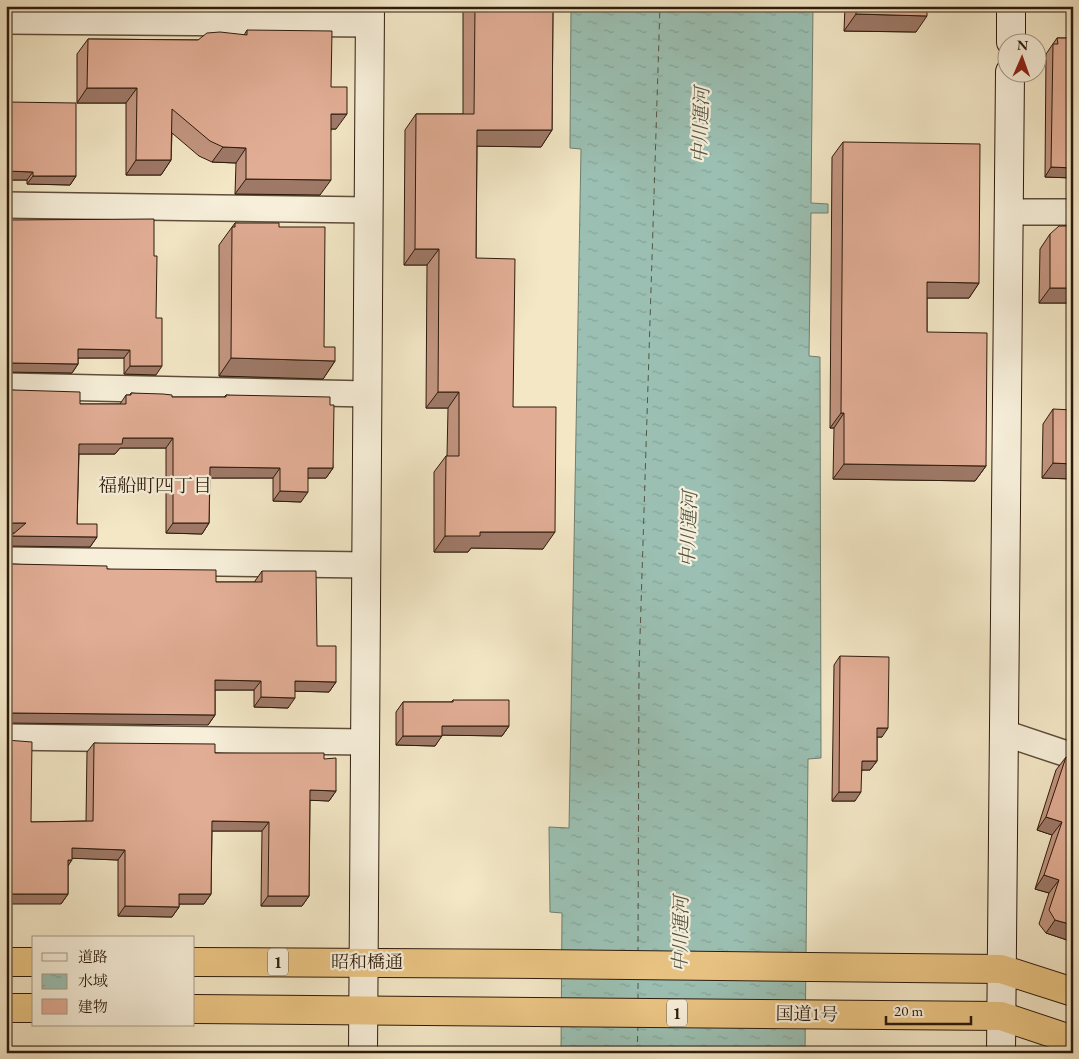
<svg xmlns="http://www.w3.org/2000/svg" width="1079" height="1059" font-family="'EB Garamond','Noto Serif JP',serif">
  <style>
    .water { fill: url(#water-ripples); stroke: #6f7e70 }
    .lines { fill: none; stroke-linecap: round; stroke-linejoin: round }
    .ferry { stroke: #545546; stroke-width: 1; stroke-dasharray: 6 5; stroke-linecap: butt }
    .street-casing { stroke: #5f4e3a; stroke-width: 28 }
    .secondary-casing { stroke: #2e1b0c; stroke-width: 30 }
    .highway-casing { stroke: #2e1b0c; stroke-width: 30 }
    .street { stroke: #f7efda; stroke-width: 25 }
    .secondary { stroke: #f7efda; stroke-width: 28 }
    .highway { stroke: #eac483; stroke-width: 28 }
    .wall { fill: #c29580; stroke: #2e1b0c }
    .shaded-wall { fill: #9e7968; stroke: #2e1b0c }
    .building { fill: #e1ad95; stroke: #2e1b0c }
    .labels { text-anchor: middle; stroke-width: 4.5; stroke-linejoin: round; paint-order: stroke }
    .shield { fill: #f7efda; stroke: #6a5b4a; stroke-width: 1 }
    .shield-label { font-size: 16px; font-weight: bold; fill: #2e1b0c }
    .street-label { font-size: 18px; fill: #2e1b0c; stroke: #f7efda }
    .water-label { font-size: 19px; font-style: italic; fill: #545546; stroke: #f7efda }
    .neighbourhood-label { font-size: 19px; fill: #2e1b0c; stroke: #f7efda }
  </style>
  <defs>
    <pattern id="water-ripples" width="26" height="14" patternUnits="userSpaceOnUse" patternTransform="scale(1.25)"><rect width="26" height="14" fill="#9bc0b3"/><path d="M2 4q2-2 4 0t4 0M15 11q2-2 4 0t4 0" fill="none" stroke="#86a499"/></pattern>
  </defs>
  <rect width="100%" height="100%" fill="#f3e7c6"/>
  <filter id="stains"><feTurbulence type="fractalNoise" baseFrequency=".004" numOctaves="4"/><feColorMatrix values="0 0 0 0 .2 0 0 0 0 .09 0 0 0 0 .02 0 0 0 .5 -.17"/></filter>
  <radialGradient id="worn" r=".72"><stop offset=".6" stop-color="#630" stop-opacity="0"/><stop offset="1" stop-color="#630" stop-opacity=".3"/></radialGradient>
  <polygon class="water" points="571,6 813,6 811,203 828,204 828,213 811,213 809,356 820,357 821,758 808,759 805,1053 561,1053 562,913 550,912 549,827 569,828 581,149 570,148"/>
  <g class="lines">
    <g class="ferry">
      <polyline points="638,953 639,669 660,6"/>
      <polyline points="638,1000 638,979"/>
      <polyline points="637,1053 638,1027"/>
    </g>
    <g class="street-casing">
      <g id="street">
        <polyline points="6,21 370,24"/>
        <polyline points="6,205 369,210"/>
        <polyline points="1009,212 1073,212"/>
        <polyline points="6,386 367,394"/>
        <polyline points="6,560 366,565"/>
        <polyline points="1004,733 1073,756"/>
        <polyline points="6,737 364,742"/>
      </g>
    </g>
    <g class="secondary-casing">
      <g id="secondary">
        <polyline points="1011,42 1011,6"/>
        <polyline points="363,1053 370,6"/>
        <polyline points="1001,1053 1010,72"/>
      </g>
    </g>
    <g class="highway-casing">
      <g id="highway">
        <polyline points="6,962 34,962"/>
        <polyline points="194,962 539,964 1001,969 1073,992"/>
        <polyline points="6,1008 34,1008"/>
        <polyline points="194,1009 1001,1016 1073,1040"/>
      </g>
    </g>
    <use href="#street" class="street"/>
    <use href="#secondary" class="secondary"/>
    <use href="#highway" class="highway"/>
  </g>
  <g class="wall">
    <polygon points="463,6 553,6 552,130 541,147 477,146 476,258 513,407 543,549 471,548 468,552 434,552 434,472 446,456 447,456 448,408 426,408 427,265 404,265 405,130 416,114 463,114"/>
    <polygon points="845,6 927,6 916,32 844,31"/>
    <rect x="1070" y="6" width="3" height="15"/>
    <polygon points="247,30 331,87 336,129 331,129 320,195 235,194 236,163 212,162 199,156 172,133 171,160 161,175 126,175 126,103 77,103 77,54 88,39 198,40 244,35"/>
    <polygon points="1057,38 1073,38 1073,178 1045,177 1046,54"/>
    <polygon points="6,102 76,176 70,185 27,184 27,180 6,180"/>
    <polygon points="843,142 979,283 969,298 927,298 927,332 986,466 975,481 833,479 834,428 830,428 832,157"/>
    <polygon points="6,220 156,375 124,374 124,358 78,358 78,364 72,373 6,372"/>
    <polygon points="235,223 279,227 324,347 335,361 323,379 219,376 219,245"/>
    <polygon points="1050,234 1073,303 1039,303 1040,249"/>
    <polygon points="13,390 80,404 120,404 126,395 130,395 131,393 172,397 224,397 226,395 330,405 333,468 326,478 308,478 301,502 273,501 273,478 210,478 209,523 202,534 166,533 166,448 120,448 115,454 79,454 77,524 97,537 90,547 15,533 6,533"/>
    <polygon points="1053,409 1073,479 1042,478 1043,424"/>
    <polygon points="12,564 107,569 216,582 255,582 255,581 262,571 317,646 336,682 329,692 295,691 288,708 254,707 254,690 215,690 215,715 208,725"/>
    <polygon points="840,656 882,737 877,737 877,761 870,770 862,770 855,801 832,801 834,665"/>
    <polygon points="453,700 509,726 502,736 442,735 435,746 396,745 396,712 403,702 451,702"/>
    <polygon points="94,743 215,753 324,759 336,791 329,801 310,800 309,896 302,906 261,906 262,831 212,831 211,894 204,904 179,904 179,907 172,917 118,916 118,860 72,858 68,866 68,894 61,904 31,822 86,821 87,752"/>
    <polygon points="1066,757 1073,942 1046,933 1039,924 1049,893 1035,889 1052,835 1037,830 1056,770"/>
  </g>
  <g class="shaded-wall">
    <polygon points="856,14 927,16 916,32 844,31"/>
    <polygon points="87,88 137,88 126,103 77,103"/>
    <polygon points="331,114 347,114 336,129 320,129"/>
    <polygon points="477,130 552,130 541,147 466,146"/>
    <polygon points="223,147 246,148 236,163 212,162"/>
    <polygon points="136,160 171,160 161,175 126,175"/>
    <polygon points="1051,167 1073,168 1073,178 1045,177"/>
    <polygon points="6,171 33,172 27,180 6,180"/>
    <polygon points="33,176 76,176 70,185 27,184"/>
    <polygon points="246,179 331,180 320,195 235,194"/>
    <polygon points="415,249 439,249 427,265 404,265"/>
    <polygon points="927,282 979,283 969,298 917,298"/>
    <polygon points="1050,288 1073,288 1073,303 1039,303"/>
    <polygon points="78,349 130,350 124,358 72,358"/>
    <polygon points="231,358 335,361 323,379 219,376"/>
    <polygon points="12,363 78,364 72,373 6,372 6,365"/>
    <polygon points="130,366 162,366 156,375 124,374"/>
    <polygon points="438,392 459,392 448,408 426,408"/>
    <polygon points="841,413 844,413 834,428 830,428"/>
    <polygon points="123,438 173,438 166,448 120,448 115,454 72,454 79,444"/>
    <polygon points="1053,463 1073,464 1073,479 1042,478"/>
    <polygon points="844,464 986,466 975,481 833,479"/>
    <polygon points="210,467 280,468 273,478 203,478"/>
    <polygon points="308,468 333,468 326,478 301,478"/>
    <polygon points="280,491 308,492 301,502 273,501"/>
    <polygon points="6,523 26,523 19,533 6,533"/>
    <polygon points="173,523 209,523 202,534 166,533"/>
    <polygon points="480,532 555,532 543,549 471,548 468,552 434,552 445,536"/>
    <polygon points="11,536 97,537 90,547 6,546 6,543"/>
    <polygon points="215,680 261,681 254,690 208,690"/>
    <polygon points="295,681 336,682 329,692 288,691"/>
    <polygon points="261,697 295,698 288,708 254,707"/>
    <polygon points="13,713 215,715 208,725 6,723 6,715"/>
    <polygon points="442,726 509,726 502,736 435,735"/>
    <polygon points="877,728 888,728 882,737 870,737"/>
    <polygon points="403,736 442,736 435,746 396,745"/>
    <polygon points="862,761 877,761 870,770 855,770"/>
    <polygon points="310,790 336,791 329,801 303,800"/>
    <polygon points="839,792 861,792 855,801 832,801"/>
    <polygon points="1046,817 1062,822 1052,835 1037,830"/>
    <polygon points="212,821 269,822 262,831 205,831"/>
    <polygon points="72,848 125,850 118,860 65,858"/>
    <polygon points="68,860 72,860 65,870"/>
    <polygon points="1044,875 1059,880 1049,893 1035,889"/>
    <polygon points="10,894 68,894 61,904 6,904 6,897"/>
    <polygon points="179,894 211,894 204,904 172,904"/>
    <polygon points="268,896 309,896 302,906 261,906"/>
    <polygon points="125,906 179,907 172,917 118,916"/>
    <polygon points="1055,920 1073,925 1073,942 1046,933"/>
  </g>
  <g class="building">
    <polygon points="475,6 553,6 552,130 477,130 476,258 515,259 513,407 556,407 555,532 480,532 480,536 445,536 446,456 459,456 459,392 438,392 439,249 415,249 416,114 474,114"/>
    <polygon points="856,6 927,6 927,16 856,14"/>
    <polygon points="247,30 332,31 331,87 347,87 347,114 331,114 331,180 246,179 246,148 223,147 210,141 172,109 171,160 136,160 137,88 87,88 88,39 198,40 207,33 220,32 247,35"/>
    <polygon points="1057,38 1073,38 1073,168 1051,167 1053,44 1058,44"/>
    <polygon points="6,102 76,103 76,176 33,176 33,172 6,171"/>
    <polygon points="843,142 980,144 979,283 927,282 927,332 987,333 986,466 844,464 844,413 841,413"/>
    <polygon points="154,219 154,256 157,256 156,318 162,318 162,366 130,366 130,350 78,349 78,364 12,363 6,365 6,220"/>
    <polygon points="235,223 279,223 279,227 325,227 324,347 335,347 335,361 231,358 232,227 235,227"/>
    <polygon points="1059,226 1073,226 1073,288 1050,288 1050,234"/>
    <polygon points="6,388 13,390 80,392 80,404 126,404 126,395 131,395 131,393 163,394 172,395 172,397 226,397 226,395 330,397 330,405 334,405 333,468 308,468 308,492 280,491 280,468 210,467 209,523 173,523 173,438 123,438 122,444 79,444 77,524 97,524 97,537 11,536 26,523 6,523"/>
    <polygon points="1053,409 1073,410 1073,464 1053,463"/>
    <polygon points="6,561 12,564 107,566 107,569 216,570 216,582 262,582 262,571 316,571 317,646 336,646 336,682 295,681 295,698 261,697 261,681 215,680 215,715 13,713 6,715"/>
    <polygon points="840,656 889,657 888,728 877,728 877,761 862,761 861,792 839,792"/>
    <polygon points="453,700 509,700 509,726 442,726 442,736 403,736 403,702 453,702"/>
    <polygon points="6,740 32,742 31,822 93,821 94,743 215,744 215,753 324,753 324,759 336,758 336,791 310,790 309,896 268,896 269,822 212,821 211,894 179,894 179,907 125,906 125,850 72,848 72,860 68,860 68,894 10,894 10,897 6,897"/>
    <polygon points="1066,757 1073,759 1073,925 1055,920 1049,910 1059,880 1044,875 1062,822 1046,817"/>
    <polygon points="6,1047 181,1048 181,1051 304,1053 6,1053"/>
    <polygon points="447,1051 508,1052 508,1053 447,1053"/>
  </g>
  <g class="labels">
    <g class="shield">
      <rect x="268" y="948.5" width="20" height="27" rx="4"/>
      <rect x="667" y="999.5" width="20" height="27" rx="4"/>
    </g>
    <g class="shield-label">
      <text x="278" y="968">1</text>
      <text x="677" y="1019">1</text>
    </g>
    <g class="street-label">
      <text x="367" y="968">昭和橋通</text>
      <text transform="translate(807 1014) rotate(1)" y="6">国道1号</text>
    </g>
    <g class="water-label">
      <text transform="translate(700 125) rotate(-88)" y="7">中川運河</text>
      <text transform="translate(688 529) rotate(-88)" y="7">中川運河</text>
      <text transform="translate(680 934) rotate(-89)" y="7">中川運河</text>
    </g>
    <g class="neighbourhood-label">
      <text x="155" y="492">福船町四丁目</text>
    </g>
  </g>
  <rect width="1079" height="1059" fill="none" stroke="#f3e7c6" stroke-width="25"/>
  <rect x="8" y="8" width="1064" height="1044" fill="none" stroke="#2e1b0c" stroke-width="2.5"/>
  <rect x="12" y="12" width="1054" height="1034" fill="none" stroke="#2e1b0c"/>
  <rect x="32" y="936" width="162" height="90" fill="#f7efda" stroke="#a79a88"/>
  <rect x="42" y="953" width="25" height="8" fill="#f7efda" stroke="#a79a88"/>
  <text x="78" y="962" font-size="15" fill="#2e1b0c">道路</text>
  <rect x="42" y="974" width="25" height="15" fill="url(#water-ripples)" stroke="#a79a88"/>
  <text x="78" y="986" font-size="15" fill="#2e1b0c">水域</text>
  <rect x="42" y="999" width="25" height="15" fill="#e1ad95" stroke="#a79a88"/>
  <text x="78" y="1012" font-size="15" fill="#2e1b0c">建物</text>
  <g transform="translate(1022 58) rotate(2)"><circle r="24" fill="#f7efda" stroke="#a79a88"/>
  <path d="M0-4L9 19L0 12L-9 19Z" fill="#8f2418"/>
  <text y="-8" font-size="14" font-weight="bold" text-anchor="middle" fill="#2e1b0c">N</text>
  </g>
  <path d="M886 1016v8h85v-8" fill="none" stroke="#2e1b0c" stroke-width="2.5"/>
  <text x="894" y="1016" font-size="15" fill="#2e1b0c" stroke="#f7efda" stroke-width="4" paint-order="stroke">20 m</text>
  <rect width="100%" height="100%" filter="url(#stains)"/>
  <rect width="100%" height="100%" fill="url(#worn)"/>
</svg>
